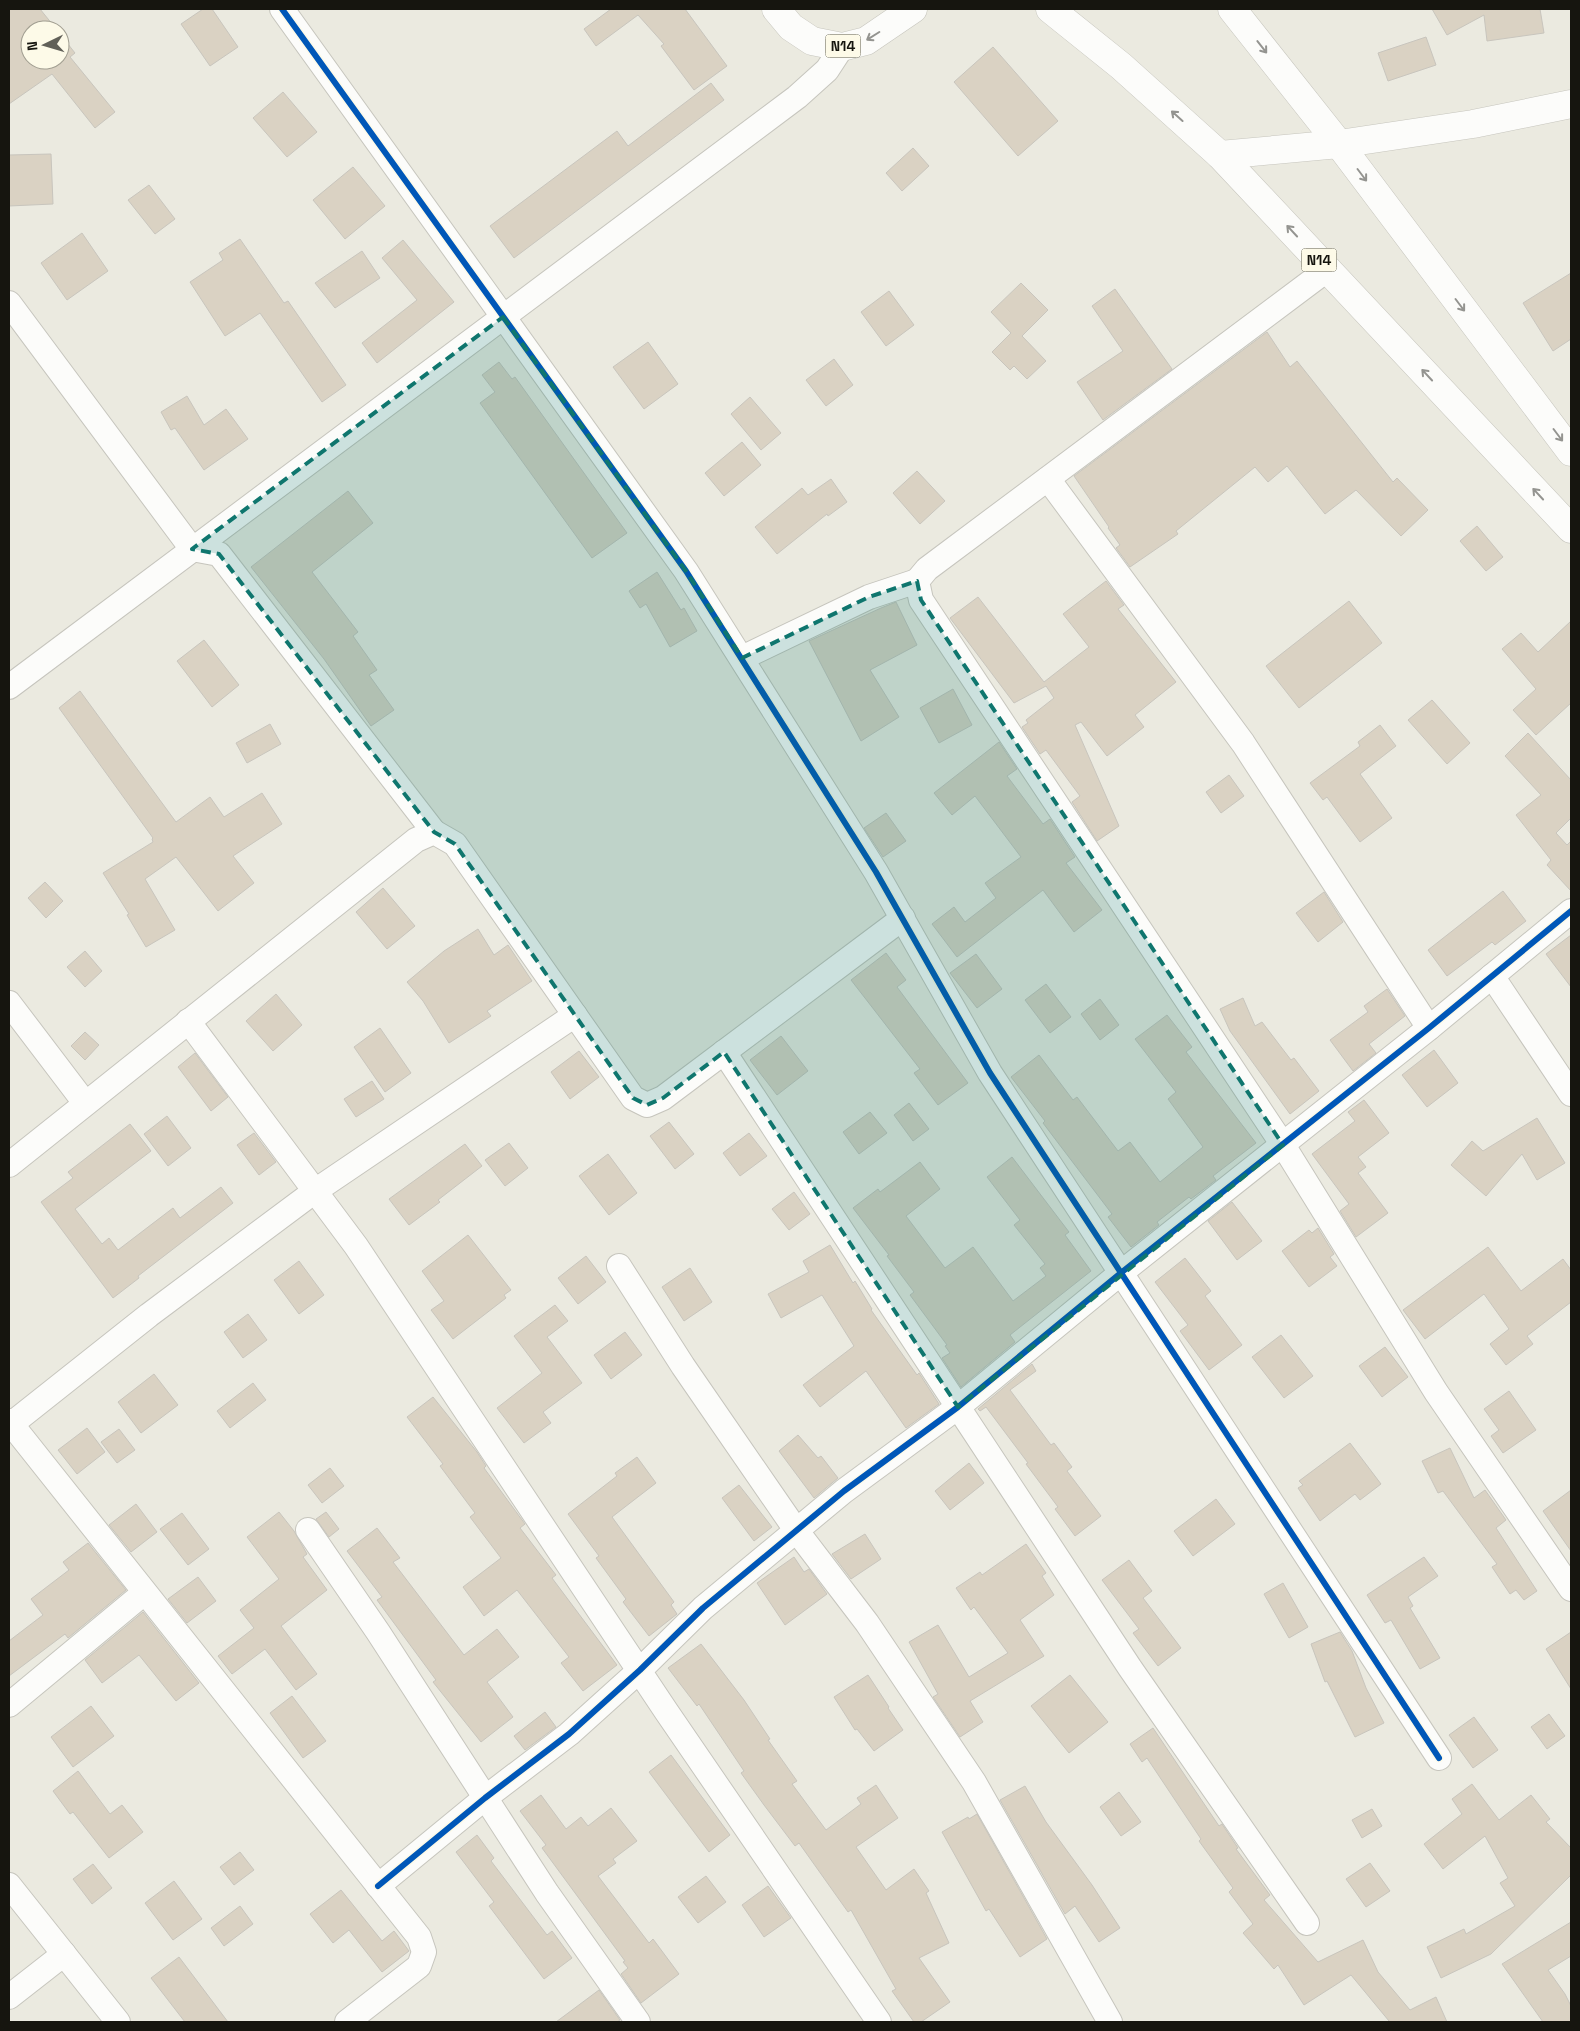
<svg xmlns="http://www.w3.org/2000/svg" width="1580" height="2031" font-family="'Space Grotesk',sans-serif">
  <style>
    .building { fill: #dad2c3; stroke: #c8c5bd }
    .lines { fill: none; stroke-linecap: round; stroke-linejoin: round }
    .minor-casing { stroke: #c6c5bd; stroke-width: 26 }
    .secondary-casing { stroke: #c6c5bd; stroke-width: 29 }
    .primary-casing { stroke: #c6c5bd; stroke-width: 29 }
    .minor { stroke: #fcfcfa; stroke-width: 24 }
    .secondary { stroke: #fcfcfa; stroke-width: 28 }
    .primary { stroke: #fcfcfa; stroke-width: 28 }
    .cycleway-casing { stroke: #fdfae8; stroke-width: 9 }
    .cycleway { stroke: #0057b8; stroke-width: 6 }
    .oneway { stroke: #949490 }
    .marked { fill: #0f766e; fill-opacity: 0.2; stroke: #0f766e; stroke-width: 4; stroke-dasharray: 10 6; stroke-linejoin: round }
    .labels { text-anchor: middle; stroke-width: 4.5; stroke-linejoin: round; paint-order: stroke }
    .shield { fill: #fdfae8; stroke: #5b5a50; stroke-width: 1 }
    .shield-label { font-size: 14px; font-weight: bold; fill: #16150f }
  </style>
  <rect width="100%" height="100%" fill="#ebeae0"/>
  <g class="building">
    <polygon points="9,9 40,9 57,30 30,30 30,60 60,60 60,34 75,53 70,57 115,112 95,128 52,74 9,104"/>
    <polygon points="203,9 212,9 238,47 210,66 181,24"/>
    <polygon points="611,9 685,9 727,66 694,90 661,46 664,44 638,15 596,46 584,29"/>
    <polygon points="1432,9 1540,9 1544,33 1487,41 1484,15 1447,35"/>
    <polygon points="1426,37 1436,65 1388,81 1378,53"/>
    <polygon points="993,47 1058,121 1018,156 954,82"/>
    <polygon points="711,83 724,100 514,258 490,226 617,131 628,146"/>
    <polygon points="283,92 317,132 287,157 253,118"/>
    <polygon points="913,148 929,166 902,191 886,173"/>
    <polygon points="51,154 53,204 9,206 9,155"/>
    <polygon points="353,167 385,206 345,239 313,200"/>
    <polygon points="149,185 175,219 155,234 128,200"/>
    <polygon points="82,233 108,271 67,300 41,263"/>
    <polygon points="240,239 284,303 288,301 346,385 322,402 260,313 225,336 190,282 223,260 219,253"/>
    <polygon points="403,240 454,302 377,363 362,343 417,300 382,258"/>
    <polygon points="362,251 380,278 335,308 315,283"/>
    <polygon points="1571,273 1571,339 1553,351 1523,303"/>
    <polygon points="1021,283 1048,310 1022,336 1046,361 1027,379 1014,366 1010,370 992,352 1011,333 991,312"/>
    <polygon points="1115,289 1172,369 1103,420 1077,382 1123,351 1092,306"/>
    <polygon points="889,291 914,325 886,346 861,312"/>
    <polygon points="1267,332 1290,367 1297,361 1393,482 1397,478 1428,510 1401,536 1356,490 1325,514 1287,466 1268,482 1255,467 1176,531 1178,534 1130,567 1116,548 1120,545 1108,528 1109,527 1074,476"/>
    <polygon points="648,342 678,384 644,409 613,367"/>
    <polygon points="834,359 853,385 826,406 806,380"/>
    <polygon points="499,362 512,379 515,377 627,533 592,558 480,403 495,392 482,375"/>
    <polygon points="187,396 204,425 226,409 248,439 204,470 175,428 171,430 161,412"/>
    <polygon points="750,397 781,433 761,450 731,414"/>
    <polygon points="742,442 761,465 724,496 705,473"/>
    <polygon points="917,471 945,501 920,524 893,493"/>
    <polygon points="831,479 847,502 828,516 827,514 777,554 755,527 802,488 808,495"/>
    <polygon points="348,491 373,523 312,572 358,632 353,636 377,670 369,675 394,710 371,726 324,659 251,567"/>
    <polygon points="1477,526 1503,557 1486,571 1460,541"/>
    <polygon points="657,572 681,610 684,608 697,631 670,647 646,604 640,608 629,591"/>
    <polygon points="1106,581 1124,605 1118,609 1176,682 1135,715 1144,727 1107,756 1081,722 1075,725 1119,826 1097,841 1072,802 1080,796 1046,750 1040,754 1022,727 1028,723 1026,720 1054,698 1046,686 1014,703 950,618 978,597 1044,682 1089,647 1063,614"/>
    <polygon points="1349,601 1382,643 1299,708 1266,666"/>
    <polygon points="896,602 917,645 870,670 899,717 861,741 809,641 881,608"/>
    <polygon points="1571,621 1571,703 1536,735 1513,710 1536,689 1502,649 1521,633 1538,652"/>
    <polygon points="204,640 239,685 212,707 177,661"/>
    <polygon points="953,689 972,725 939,743 920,708"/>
    <polygon points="80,691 176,822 210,797 224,817 262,793 282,824 233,856 254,883 218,911 176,857 145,879 175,930 146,947 127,915 129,914 103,873 153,842 152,839 153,838 59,708"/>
    <polygon points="1432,700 1470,743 1447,764 1408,720"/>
    <polygon points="270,724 281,744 247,763 236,743"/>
    <polygon points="1380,725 1396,746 1360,774 1392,818 1360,842 1327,797 1323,800 1310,783 1360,746 1358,742"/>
    <polygon points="1528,733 1571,780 1571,818 1556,833 1567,845 1571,841 1571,891 1547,865 1551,860 1516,815 1541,795 1505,756"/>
    <polygon points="999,742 1017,769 1007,776 1043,824 1050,819 1075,857 1066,863 1102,910 1074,932 1043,890 957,957 932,924 954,907 965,922 996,898 985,883 1021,857 975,796 952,815 934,793"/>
    <polygon points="1229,775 1244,796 1221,813 1206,792"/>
    <polygon points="886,813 906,841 883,857 864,828"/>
    <polygon points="45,882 63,901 46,918 28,898"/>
    <polygon points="383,888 415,926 387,949 356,912"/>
    <polygon points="1503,891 1526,921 1495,945 1492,942 1447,976 1428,950"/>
    <polygon points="1324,892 1343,922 1318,942 1296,913"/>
    <polygon points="478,929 494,955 508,945 532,981 487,1011 491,1016 449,1043 423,1001 407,982 444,951"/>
    <polygon points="1571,935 1571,987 1546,954"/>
    <polygon points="85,951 102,971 85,987 67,967"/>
    <polygon points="886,953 906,980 897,987 968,1083 938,1105 914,1073 920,1069 851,980"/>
    <polygon points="976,954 1002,989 977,1008 950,973"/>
    <polygon points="1046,984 1071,1017 1050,1033 1025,1000"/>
    <polygon points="1387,989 1405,1016 1369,1044 1376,1053 1353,1071 1330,1040 1368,1012 1364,1006"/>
    <polygon points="276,994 302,1025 273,1051 246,1021"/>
    <polygon points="1243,998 1255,1026 1262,1022 1291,1060 1294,1058 1319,1091 1290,1114 1230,1031 1220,1009"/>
    <polygon points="1100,999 1119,1025 1100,1040 1081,1014"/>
    <polygon points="1167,1015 1192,1047 1186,1052 1256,1143 1213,1176 1216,1180 1191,1199 1189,1197 1157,1222 1159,1225 1131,1247 1108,1217 1112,1214 1043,1123 1045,1121 1011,1077 1039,1055 1073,1100 1077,1097 1118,1151 1130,1142 1160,1182 1203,1147 1168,1099 1176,1092 1135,1039"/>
    <polygon points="380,1028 411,1073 385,1092 354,1047"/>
    <polygon points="85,1032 99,1045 85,1060 71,1046"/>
    <polygon points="781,1036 808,1071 777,1095 750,1060"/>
    <polygon points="1434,1050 1458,1083 1427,1107 1402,1075"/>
    <polygon points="579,1051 599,1077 570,1099 551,1072"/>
    <polygon points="195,1053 228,1097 211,1111 178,1067"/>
    <polygon points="372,1081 384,1099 356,1117 344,1099"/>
    <polygon points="1364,1100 1389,1133 1358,1157 1366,1167 1358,1173 1388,1213 1356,1237 1340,1211 1349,1204 1312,1154 1355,1121 1348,1112"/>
    <polygon points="909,1103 929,1129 913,1141 894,1115"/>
    <polygon points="870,1112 887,1133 859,1154 843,1132"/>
    <polygon points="167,1116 191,1148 168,1166 144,1134"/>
    <polygon points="1537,1118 1565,1163 1537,1180 1522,1154 1486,1196 1451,1165 1472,1141 1483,1151"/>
    <polygon points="669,1122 694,1154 675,1169 650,1136"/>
    <polygon points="130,1124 151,1151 75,1209 102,1244 109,1238 118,1250 173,1208 180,1218 221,1187 233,1203 138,1276 139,1278 113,1298 41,1202 73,1178 68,1172"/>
    <polygon points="254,1133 276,1162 259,1175 237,1145"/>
    <polygon points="749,1133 767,1156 740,1176 723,1153"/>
    <polygon points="509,1143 528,1168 505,1186 485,1160"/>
    <polygon points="465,1144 482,1166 438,1200 440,1202 409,1225 389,1199"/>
    <polygon points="608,1154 637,1193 609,1215 579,1176"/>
    <polygon points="1012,1157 1069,1232 1065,1235 1091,1271 1010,1335 1015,1342 961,1387 942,1358 950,1353 945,1346 947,1345 910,1295 914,1292 887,1256 889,1255 853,1208 878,1189 880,1192 920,1162 940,1189 906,1216 945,1268 973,1247 1013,1301 1046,1276 1040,1268 1045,1264 1014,1225 1020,1220 987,1177"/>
    <polygon points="794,1192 810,1214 789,1230 772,1209"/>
    <polygon points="1232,1202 1262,1241 1237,1260 1208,1221"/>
    <polygon points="1318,1228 1334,1254 1330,1257 1337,1266 1309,1287 1282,1251 1309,1230 1312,1233"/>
    <polygon points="468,1235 511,1290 504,1295 506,1298 453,1339 431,1310 444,1301 422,1271"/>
    <polygon points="830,1245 853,1283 855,1281 872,1309 871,1310 917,1375 919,1373 939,1404 906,1428 866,1371 820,1407 803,1385 854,1346 822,1295 781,1318 768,1294 809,1272 803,1261"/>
    <polygon points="1488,1247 1521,1291 1563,1259 1571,1270 1571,1302 1527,1336 1533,1344 1506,1365 1490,1344 1509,1329 1484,1294 1425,1339 1403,1310"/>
    <polygon points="586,1256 606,1282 578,1304 558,1278"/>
    <polygon points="1185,1258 1211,1291 1205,1296 1242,1345 1209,1370 1180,1331 1188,1325 1155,1282"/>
    <polygon points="299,1261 324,1295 299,1314 274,1280"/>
    <polygon points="690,1268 712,1302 684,1321 662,1287"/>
    <polygon points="555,1305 568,1321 547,1337 582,1383 543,1412 551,1423 524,1443 497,1408 542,1373 514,1336"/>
    <polygon points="248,1314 267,1340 243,1358 224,1332"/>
    <polygon points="625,1332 642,1355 611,1379 594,1355"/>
    <polygon points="1281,1335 1313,1376 1284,1398 1252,1357"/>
    <polygon points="1385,1347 1408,1377 1382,1397 1359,1366"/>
    <polygon points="1032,1364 1036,1371 1010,1390 1051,1445 1054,1443 1072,1467 1067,1471 1101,1516 1075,1536 1055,1509 1058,1507 1026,1464 1028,1463 986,1407 980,1411 978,1409"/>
    <polygon points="154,1374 178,1405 141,1433 118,1402"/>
    <polygon points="253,1383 266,1400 230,1428 217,1411"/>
    <polygon points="1509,1391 1536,1430 1503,1453 1491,1436 1499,1430 1484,1409"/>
    <polygon points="433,1397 477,1452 486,1466 484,1468 525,1524 520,1528 556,1575 552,1578 617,1665 583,1691 561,1663 569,1657 517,1590 484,1616 463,1587 501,1558 470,1517 475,1513 440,1466 443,1464 407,1417"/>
    <polygon points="87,1428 105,1452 77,1474 58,1450"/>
    <polygon points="119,1429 135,1450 117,1463 101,1442"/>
    <polygon points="798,1435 818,1458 821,1456 838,1478 814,1498 779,1451"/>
    <polygon points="1350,1443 1381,1484 1360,1500 1355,1494 1320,1521 1298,1488 1303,1485 1299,1481"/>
    <polygon points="1450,1448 1474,1498 1485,1490 1506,1520 1496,1528 1537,1591 1524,1600 1516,1590 1510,1594 1492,1567 1497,1564 1443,1491 1438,1493 1422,1461"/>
    <polygon points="637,1457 656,1483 612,1517 674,1602 671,1605 677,1614 649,1636 623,1602 626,1599 596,1558 599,1556 568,1514 617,1476 615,1473"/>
    <polygon points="969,1463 984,1483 950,1510 935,1491"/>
    <polygon points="330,1468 344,1486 322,1503 308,1485"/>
    <polygon points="739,1485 772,1527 754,1541 722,1498"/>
    <polygon points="1571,1490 1571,1551 1543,1511"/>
    <polygon points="1216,1499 1235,1524 1193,1556 1174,1531"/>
    <polygon points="136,1504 157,1532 131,1552 109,1525"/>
    <polygon points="279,1512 294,1531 307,1554 303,1557 327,1590 281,1626 317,1674 296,1690 265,1649 232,1674 218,1656 254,1628 240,1610 279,1579 247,1537"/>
    <polygon points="326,1512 339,1529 329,1537 316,1519"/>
    <polygon points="182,1513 209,1549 188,1565 160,1529"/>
    <polygon points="377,1528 400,1558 393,1562 464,1655 497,1629 519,1657 487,1682 513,1717 481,1742 433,1682 436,1680 377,1600 382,1597 347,1551"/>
    <polygon points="865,1534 881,1559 851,1579 832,1554"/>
    <polygon points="88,1543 126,1590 68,1638 65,1634 9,1676 9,1641 43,1615 31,1599 69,1570 63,1562"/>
    <polygon points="1026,1544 1046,1573 1042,1576 1054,1595 1020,1620 1044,1656 970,1701 983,1722 960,1737 933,1697 938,1694 909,1642 938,1625 969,1677 1008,1653 974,1607 971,1610 956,1588 980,1572 982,1575"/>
    <polygon points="794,1557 804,1572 809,1569 827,1594 785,1625 757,1583"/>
    <polygon points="1424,1557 1438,1576 1408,1597 1413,1606 1410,1608 1440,1658 1420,1669 1391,1620 1385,1623 1367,1595"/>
    <polygon points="1129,1560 1152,1591 1143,1598 1181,1648 1158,1666 1133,1633 1139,1629 1102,1580"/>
    <polygon points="198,1577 216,1601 187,1623 168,1599"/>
    <polygon points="1283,1583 1308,1627 1289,1638 1264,1594"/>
    <polygon points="143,1612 199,1683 176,1701 139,1655 102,1683 85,1660"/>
    <polygon points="1340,1632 1352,1651 1366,1688 1384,1723 1355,1737 1327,1681 1325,1682 1311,1644"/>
    <polygon points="1571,1632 1571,1689 1546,1649"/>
    <polygon points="701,1644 744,1700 770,1739 768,1740 797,1781 792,1784 826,1830 861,1804 857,1798 876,1785 898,1818 856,1847 886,1890 914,1869 929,1891 926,1893 949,1943 919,1958 950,2002 921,2022 914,2022 892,1991 896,1989 851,1910 848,1912 799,1843 795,1846 764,1805 741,1773 744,1771 699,1704 697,1706 668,1668"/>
    <polygon points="868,1675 889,1707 888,1708 903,1730 874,1751 857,1729 855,1730 834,1697"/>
    <polygon points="1070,1675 1108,1722 1069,1753 1031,1706"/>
    <polygon points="292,1696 326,1741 303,1758 270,1713"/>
    <polygon points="91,1706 114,1736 73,1767 51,1737"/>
    <polygon points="545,1712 556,1727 525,1750 514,1736"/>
    <polygon points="1549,1714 1565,1736 1547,1749 1531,1727"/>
    <polygon points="1474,1717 1498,1750 1473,1768 1449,1735"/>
    <polygon points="1153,1728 1219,1826 1222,1824 1238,1848 1236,1849 1270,1895 1264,1900 1318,1962 1363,1940 1378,1972 1410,2010 1436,1997 1447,2022 1386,2022 1389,2021 1351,1975 1304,2005 1278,1965 1274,1969 1243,1933 1253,1924 1229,1892 1233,1888 1199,1841 1201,1839 1147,1758 1142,1762 1130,1744"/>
    <polygon points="671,1755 730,1835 709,1852 649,1772"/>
    <polygon points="78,1771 110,1814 122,1805 143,1832 109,1858 73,1812 70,1814 53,1791"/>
    <polygon points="1472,1784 1499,1820 1531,1795 1550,1819 1546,1822 1571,1848 1571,1875 1491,1954 1441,1978 1427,1947 1464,1929 1466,1934 1515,1906 1500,1883 1508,1878 1485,1836 1443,1869 1424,1844 1462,1814 1452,1799"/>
    <polygon points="1025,1786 1046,1822 1092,1885 1120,1928 1099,1942 1075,1906 1065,1914 1000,1800"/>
    <polygon points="1119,1792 1141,1822 1121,1836 1100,1807"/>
    <polygon points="541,1795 566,1829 581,1817 588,1826 611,1808 637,1841 613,1859 616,1863 598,1876 649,1943 653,1939 679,1974 641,2003 621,1974 628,1968 623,1962 625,1961 542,1848 546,1845 520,1811"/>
    <polygon points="1372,1809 1382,1826 1362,1838 1352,1820"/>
    <polygon points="977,1814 1047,1939 1020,1957 989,1909 986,1911 942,1832 968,1817 969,1819"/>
    <polygon points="477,1835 494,1858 491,1861 547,1935 552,1931 572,1958 544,1979 489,1906 494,1902 456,1852"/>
    <polygon points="240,1852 254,1870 234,1885 220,1867"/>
    <polygon points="1370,1863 1390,1891 1366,1907 1346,1879"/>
    <polygon points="93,1864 112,1888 92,1904 73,1879"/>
    <polygon points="706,1876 726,1902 698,1923 678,1897"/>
    <polygon points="174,1881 202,1919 173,1940 145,1903"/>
    <polygon points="768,1886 791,1918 764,1937 742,1905"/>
    <polygon points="341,1890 382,1941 394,1931 409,1951 382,1972 349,1930 333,1943 310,1914"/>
    <polygon points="240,1906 253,1924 224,1946 211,1928"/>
    <polygon points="1571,1922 1571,1956 1548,1970 1565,1994 1571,2006 1571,2022 1543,2022 1502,1964"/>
    <polygon points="179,1957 228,2022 185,2022 151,1978"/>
    <polygon points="599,1990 620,2020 617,2022 556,2022"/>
  </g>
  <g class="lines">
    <g class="minor-casing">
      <g id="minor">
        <polyline points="282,9 686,571 876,872 990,1073 1439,1758"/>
        <polyline points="1328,269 927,569 917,581 921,600 1283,1145 1436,1392 1571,1589"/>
        <polyline points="9,303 192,549 219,554 434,832"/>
        <polyline points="1048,479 1243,743 1429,1028"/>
        <polyline points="742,658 869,597 917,581"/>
        <polyline points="9,687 797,97 827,70 842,47"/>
        <polyline points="1492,976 1571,1094"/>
        <polyline points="9,1003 85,1103"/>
        <polyline points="188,1021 356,1246 666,1711 879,2022"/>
        <polyline points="724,1052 1130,1668 1307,1923"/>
        <polyline points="9,1165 416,840 434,832 455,844 633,1098 647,1105 663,1098 903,918"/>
        <polyline points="619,1266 683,1366 796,1530 867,1623 974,1782 1110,2022"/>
        <polyline points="9,1421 419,1937 424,1952 419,1966 347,2022"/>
        <polyline points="9,1426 149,1315 315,1191 575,1015"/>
        <polyline points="308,1530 378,1632 547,1893 638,2022"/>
        <polyline points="9,1705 144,1593"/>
        <polyline points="9,1885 118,2022"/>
        <polyline points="378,1886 485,1798 569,1734 640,1670 703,1608 844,1491 958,1407 1122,1272 1429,1028 1571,911"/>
        <polyline points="9,1997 64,1954"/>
      </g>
    </g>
    <g class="secondary-casing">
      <polyline id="secondary" points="1220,155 1339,144 1473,124 1571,104"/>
    </g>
    <g class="primary-casing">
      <g id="primary">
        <polyline points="776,9 791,27 812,41 842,47 866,41 913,9"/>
        <polyline points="1050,9 1121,66 1220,155 1571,529"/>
        <polyline points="1232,9 1339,144 1571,452"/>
      </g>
    </g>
    <use href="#minor" class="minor"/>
    <use href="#secondary" class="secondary"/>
    <use href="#primary" class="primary"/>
    <g class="cycleway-casing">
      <g id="cycleway">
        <polyline points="282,9 686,571 876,872 990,1073 1439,1758"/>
        <polyline points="378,1886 485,1798 569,1734 640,1670 703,1608 844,1491 958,1407 1122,1272 1429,1028 1571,911"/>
      </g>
    </g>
    <use href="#cycleway" class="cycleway"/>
  </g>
  <defs><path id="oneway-shaft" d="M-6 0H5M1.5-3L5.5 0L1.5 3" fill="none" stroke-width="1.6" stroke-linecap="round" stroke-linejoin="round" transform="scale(1.25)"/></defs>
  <g class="oneway">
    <use href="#oneway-shaft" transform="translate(873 36) rotate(148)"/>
    <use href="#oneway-shaft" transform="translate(1262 47) rotate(52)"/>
    <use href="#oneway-shaft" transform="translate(1177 116) rotate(-138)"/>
    <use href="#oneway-shaft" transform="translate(1362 175) rotate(53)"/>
    <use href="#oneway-shaft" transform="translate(1292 231) rotate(-133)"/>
    <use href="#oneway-shaft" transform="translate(1460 305) rotate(53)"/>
    <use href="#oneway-shaft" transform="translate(1427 375) rotate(-133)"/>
    <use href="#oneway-shaft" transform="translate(1558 435) rotate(53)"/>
    <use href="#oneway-shaft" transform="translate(1538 494) rotate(-133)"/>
  </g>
  <path class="marked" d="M503 317 686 571 742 658 869 597 917 581 921 600 1283 1145 958 1407 724 1052 663 1098 647 1105 633 1098 455 844 434 832 219 554 192 549Z"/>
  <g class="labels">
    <g class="shield">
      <rect x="825.5" y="34.5" width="35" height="23" rx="4"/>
      <rect x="1301.5" y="248.5" width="35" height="23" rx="4"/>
    </g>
    <g class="shield-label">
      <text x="843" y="51">N14</text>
      <text x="1319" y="265">N14</text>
    </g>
  </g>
  <rect width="1580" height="2031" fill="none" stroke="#16150f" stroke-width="20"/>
  <g transform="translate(45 45) rotate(265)"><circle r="24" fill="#fdfae8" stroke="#a19e91"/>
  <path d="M0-4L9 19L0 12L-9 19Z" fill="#616058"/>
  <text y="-8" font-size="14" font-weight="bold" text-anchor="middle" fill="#16150f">N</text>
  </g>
</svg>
